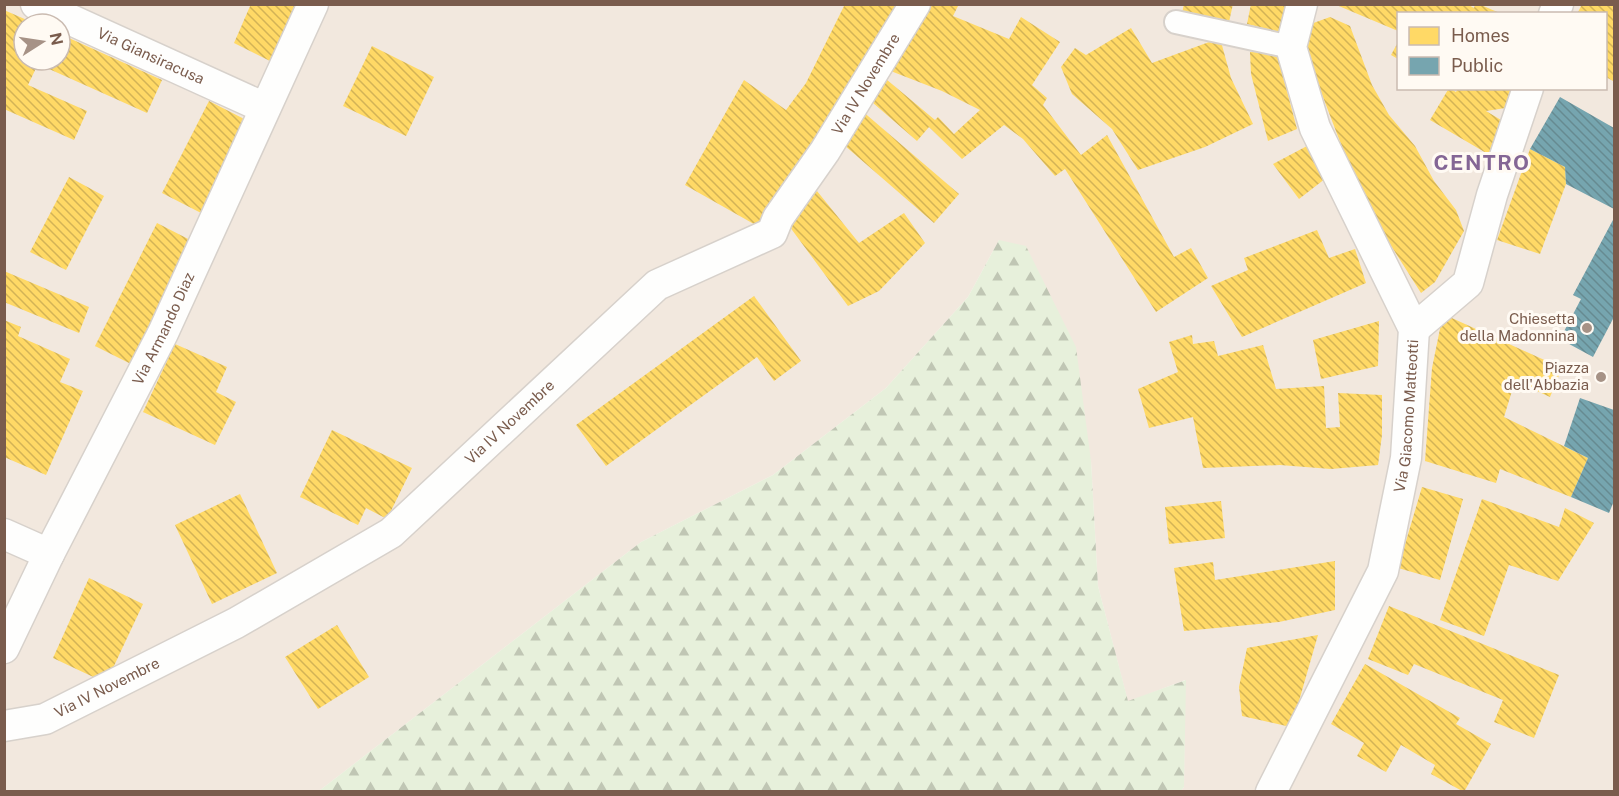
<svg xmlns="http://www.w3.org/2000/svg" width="1619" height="796" font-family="'Public Sans',sans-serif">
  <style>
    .residential { fill: #f2e8de; fill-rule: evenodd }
    .forest { fill: url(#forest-firs) }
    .homes { fill: url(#homes-back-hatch) }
    .public { fill: url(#public-back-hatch) }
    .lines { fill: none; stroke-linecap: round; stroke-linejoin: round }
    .pedestrian-casing { stroke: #d7d1cb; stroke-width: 26 }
    .minor-casing { stroke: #d7d1cb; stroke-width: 33 }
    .pedestrian { stroke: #fefefd; stroke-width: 22 }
    .minor { stroke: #fefefd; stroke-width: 30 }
    .poi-dot { fill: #a69286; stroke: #fffaf3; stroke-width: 2 }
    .labels { text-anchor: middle; stroke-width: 6; stroke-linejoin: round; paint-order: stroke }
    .street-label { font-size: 15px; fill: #7a5c4d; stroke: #fffaf3 }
    .poi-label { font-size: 15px; fill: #7a5c4d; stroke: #fffaf3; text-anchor: end }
    .district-label { font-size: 21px; font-weight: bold; letter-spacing: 1.5px; fill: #846695; stroke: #fffaf3 }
  </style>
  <defs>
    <pattern id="forest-firs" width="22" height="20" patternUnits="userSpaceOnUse" patternTransform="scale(1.5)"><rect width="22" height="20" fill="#e7f0db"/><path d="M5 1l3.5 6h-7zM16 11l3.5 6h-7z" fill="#c0c6b4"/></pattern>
    <pattern id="homes-back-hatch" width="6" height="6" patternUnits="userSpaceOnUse" patternTransform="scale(1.5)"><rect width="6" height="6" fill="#ffd966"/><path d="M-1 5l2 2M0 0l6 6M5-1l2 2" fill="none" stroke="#d3b356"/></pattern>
    <pattern id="public-back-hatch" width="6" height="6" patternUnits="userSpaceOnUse" patternTransform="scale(1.5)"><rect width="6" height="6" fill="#76a5af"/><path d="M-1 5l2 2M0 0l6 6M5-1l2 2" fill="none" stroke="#668a91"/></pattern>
  </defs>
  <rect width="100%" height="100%" fill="#f9f5f0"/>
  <path class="residential" d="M5 5H1614V791H1181L1184 787 1185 680 1128 702 1098 586 1091 461 999 240 968 297 886 388 773 475 641 542 319 791 5 792ZM1398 14H1606V88H1398ZM24 24H60V60H24Z"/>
  <polygon class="forest" points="999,240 1026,246 1076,347 1091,461 1098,586 1128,701 1186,680 1184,787 1181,791 319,791 641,542 773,475 886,388 968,297"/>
  <g class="homes">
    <polygon points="251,4 300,4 272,62 234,43"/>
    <polygon points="845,4 910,4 766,231 685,185 744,80 786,110 806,83"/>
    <polygon points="923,4 959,4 953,16 1009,39 1021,17 1060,42 1032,85 1047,98 1043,105 1081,155 1107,135 1174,257 1191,248 1208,278 1156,312 1065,169 1055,176 1023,139 1004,125 962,159 929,127 917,141 865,96 880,74 935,120 938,117 954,134 980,110 942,91 883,68"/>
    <polygon points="1184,4 1233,4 1229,22 1182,13"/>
    <polygon points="1251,4 1295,4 1287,34 1247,24"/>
    <polygon points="1334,4 1467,4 1474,8 1475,5 1481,5 1502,14 1398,14 1398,31"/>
    <polygon points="1582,4 1614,4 1613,81 1606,77 1606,14 1577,14"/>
    <polygon points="4,10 36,24 24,24 24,60 60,60 60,34 162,80 147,113 38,64 28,85 87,111 74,140 4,109"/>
    <polygon points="1330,17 1350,26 1372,85 1389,115 1415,146 1434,181 1456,210 1464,231 1435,282 1421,293 1376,222 1355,181 1297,29"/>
    <polygon points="1131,28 1152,63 1220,38 1231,78 1253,124 1205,147 1138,170 1112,129 1072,94 1061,67 1075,48 1086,55"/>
    <polygon points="1398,42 1398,59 1391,55"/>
    <polygon points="372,46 434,77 406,136 343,106"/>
    <polygon points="1250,52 1277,53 1297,129 1268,141 1251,74"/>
    <polygon points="1449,88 1456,92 1458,88 1520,88 1512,107 1486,111 1511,126 1493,157 1430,120"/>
    <polygon points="209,101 250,122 203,214 162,193"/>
    <polygon points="861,110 959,194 934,223 836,138"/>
    <polygon points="1307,146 1330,175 1299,199 1273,164"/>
    <polygon points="1530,149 1565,167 1566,184 1540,254 1497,240"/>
    <polygon points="69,177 104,196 66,270 30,252"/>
    <polygon points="817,191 859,243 904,213 925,243 879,291 848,306 784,219"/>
    <polygon points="157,223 196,243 133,365 95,346"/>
    <polygon points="1317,230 1329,258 1355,249 1366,283 1242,337 1211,286 1248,270 1244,258"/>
    <polygon points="4,271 89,307 79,333 4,302"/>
    <polygon points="754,296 801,361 774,381 757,357 606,466 576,425"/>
    <polygon points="1443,314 1562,368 1550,397 1515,381 1504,417 1588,458 1571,497 1500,469 1496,483 1425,461 1432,368"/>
    <polygon points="4,320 21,327 18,336 70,359 60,382 83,391 46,475 4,457"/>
    <polygon points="1379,321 1378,366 1321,379 1313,340"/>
    <polygon points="1192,335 1193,344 1214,341 1218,356 1263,345 1276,389 1324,386 1326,428 1340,427 1338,393 1382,395 1382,435 1378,465 1331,469 1280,465 1203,468 1193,417 1149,428 1138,389 1178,372 1169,342"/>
    <polygon points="175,344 227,367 216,392 236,402 215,445 143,412"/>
    <polygon points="332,430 412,468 387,519 366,508 358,525 300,497"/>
    <polygon points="1422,487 1463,499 1440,580 1398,568"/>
    <polygon points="240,494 277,573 212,604 175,525"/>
    <polygon points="1482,499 1559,527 1565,508 1594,523 1558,581 1509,565 1484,636 1440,620"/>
    <polygon points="1221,501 1225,538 1169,544 1165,507"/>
    <polygon points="1335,561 1335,610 1279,622 1184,631 1174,568 1213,562 1215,580"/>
    <polygon points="89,578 143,604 106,683 53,658"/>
    <polygon points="1389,606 1559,675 1534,738 1494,722 1503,700 1414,664 1408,675 1368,659"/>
    <polygon points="337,625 369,677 318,709 285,657"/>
    <polygon points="1318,635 1299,701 1307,704 1295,728 1242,716 1239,687 1247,648"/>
    <polygon points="1365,664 1460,718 1456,724 1491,744 1464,792 1431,774 1435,765 1401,745 1386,772 1357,756 1364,743 1331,724"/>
  </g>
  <g class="public">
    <polygon points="1560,97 1614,128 1614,209 1566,184 1565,167 1530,149"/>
    <polygon points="1614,218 1614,317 1593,357 1560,339 1581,299 1573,295"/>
    <polygon points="1580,398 1614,410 1614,501 1609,513 1571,497 1588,458 1564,446"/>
  </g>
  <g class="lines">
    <g class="pedestrian-casing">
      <polyline id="pedestrian" points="1176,22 1291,47"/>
    </g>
    <g class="minor-casing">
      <g id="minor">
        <path id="s1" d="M36 4 265 108"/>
        <polyline points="1554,14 1558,4"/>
        <polyline points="1414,329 1468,283 1492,195 1528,88"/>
        <polyline points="4,534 49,554"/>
        <path id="s2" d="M4 648 49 554 163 333 313 4"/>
        <path id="s3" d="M4 726 45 719 236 623 391 533 657 285 772 233 778 218 825 151 915 4"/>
        <path id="s4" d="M1271 792 1383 571 1406 458 1414 329 1315 128 1291 47 1302 4"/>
      </g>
    </g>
    <use href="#pedestrian" class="pedestrian"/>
    <use href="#minor" class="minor"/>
  </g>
  <g class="poi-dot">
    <circle cx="1587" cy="328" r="6"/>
    <circle cx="1601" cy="377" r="6"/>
  </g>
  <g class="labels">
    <g class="street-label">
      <text dy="5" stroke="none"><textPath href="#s1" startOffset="126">Via Giansiracusa</textPath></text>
      <text dy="5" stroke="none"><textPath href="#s3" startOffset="1101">Via IV Novembre</textPath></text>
      <text dy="5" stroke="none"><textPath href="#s2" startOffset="357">Via Armando Diaz</textPath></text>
      <text dy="5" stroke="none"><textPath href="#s4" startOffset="405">Via Giacomo Matteotti</textPath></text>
      <text dy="5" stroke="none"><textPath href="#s3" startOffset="597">Via IV Novembre</textPath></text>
      <text dy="5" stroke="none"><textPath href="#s3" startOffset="111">Via IV Novembre</textPath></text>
    </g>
    <g class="poi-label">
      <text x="1575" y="324">Chiesetta<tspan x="1575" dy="17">della Madonnina</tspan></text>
      <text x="1589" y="373">Piazza<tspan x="1589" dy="17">dell'Abbazia</tspan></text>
    </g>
    <g class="district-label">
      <text x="1482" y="170">CENTRO</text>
    </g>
  </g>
  <rect width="1619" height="796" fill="none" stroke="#7a5c4d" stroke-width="12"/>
  <rect x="1397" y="12" width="210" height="78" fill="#fffaf3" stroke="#cabbb1" stroke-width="1.5"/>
  <rect x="1409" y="27" width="30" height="18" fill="#ffd966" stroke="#cabbb1" stroke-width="1.5"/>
  <text x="1451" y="42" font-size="18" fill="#7a5c4d">Homes</text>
  <rect x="1409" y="57" width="30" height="18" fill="#76a5af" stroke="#cabbb1" stroke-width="1.5"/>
  <text x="1451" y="72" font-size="18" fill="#7a5c4d">Public</text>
  <g transform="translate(42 42) rotate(78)"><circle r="28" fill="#fffaf3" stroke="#cabbb1" stroke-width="1.5"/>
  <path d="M0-4.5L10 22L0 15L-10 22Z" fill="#a69286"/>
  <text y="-9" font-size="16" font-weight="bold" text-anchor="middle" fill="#7a5c4d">N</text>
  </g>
</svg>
